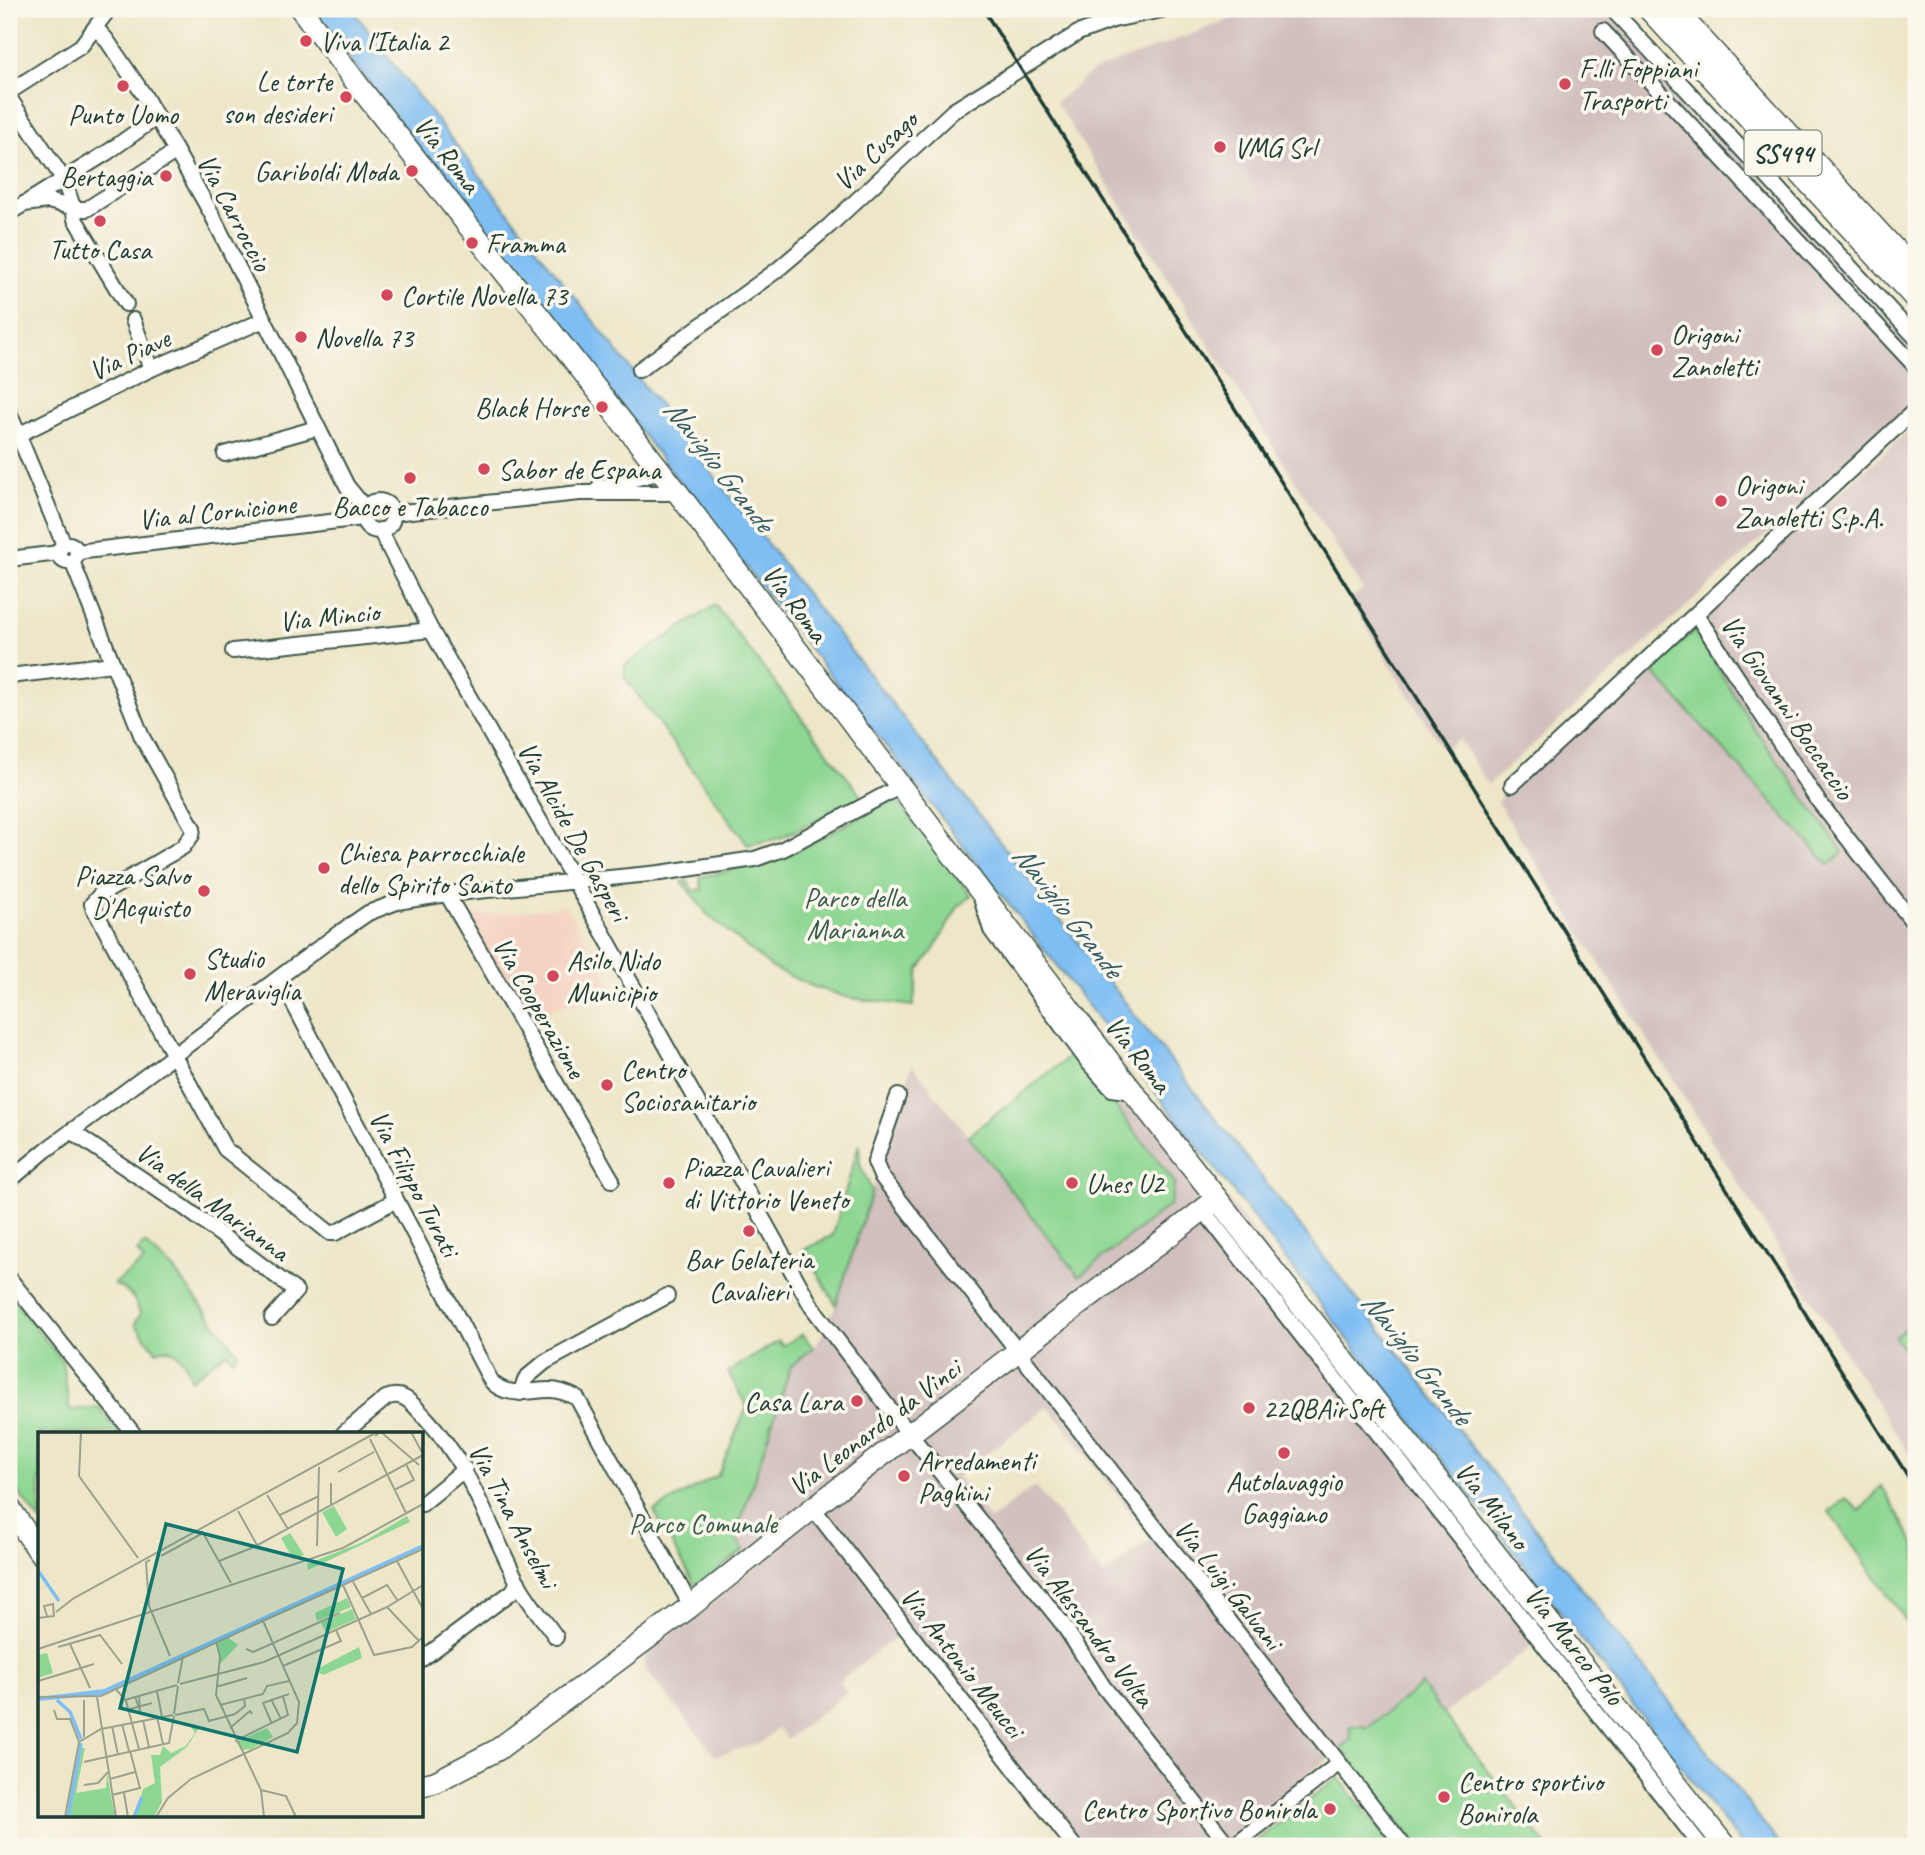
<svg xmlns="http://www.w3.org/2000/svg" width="1925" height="1855" font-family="Caveat,sans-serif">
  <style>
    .built { fill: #f5d3c2 }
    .industrial { fill: #d1c0bd; fill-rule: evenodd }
    .green { fill: #8ed793; stroke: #568a64; stroke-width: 2 }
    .water { fill: #7fbef3; stroke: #4f7e94; stroke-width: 2 }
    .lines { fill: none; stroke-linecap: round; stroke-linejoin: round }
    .street-casing { stroke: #3e564a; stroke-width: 18 }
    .secondary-casing { stroke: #3e564a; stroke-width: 24 }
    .primary-casing { stroke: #3e564a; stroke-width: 26 }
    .street { stroke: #fff; stroke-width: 14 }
    .secondary { stroke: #fff; stroke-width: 21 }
    .primary { stroke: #fff; stroke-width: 23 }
    .rail { stroke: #1f3d34; stroke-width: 3.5 }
    .poi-dot { fill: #d1495b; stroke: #fbf7ec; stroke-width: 2.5 }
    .labels { text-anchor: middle; stroke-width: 7; stroke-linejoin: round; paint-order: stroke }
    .shield { fill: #fbf7ec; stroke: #61756b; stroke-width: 2 }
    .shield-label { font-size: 26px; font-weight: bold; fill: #1f3d34 }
    .poi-label { font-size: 28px; fill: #1f3d34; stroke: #fbf7ec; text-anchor: start }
    .street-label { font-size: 28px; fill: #1f3d34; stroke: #fbf7ec }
    .park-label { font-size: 28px; fill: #355c47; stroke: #fbf7ec }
    .water-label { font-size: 30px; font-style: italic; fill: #375d64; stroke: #fbf7ec }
    .inset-river { fill: none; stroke: #7fbef3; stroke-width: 3.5 }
    .inset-road { fill: none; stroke: #9ba28d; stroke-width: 2 }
    .view { fill: #0f766e; fill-opacity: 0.15; stroke: #0f766e; stroke-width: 3.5 }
    .inset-edge { fill: none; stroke: #1f3d34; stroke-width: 3.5 }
  </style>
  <rect width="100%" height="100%" fill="#fbf7ec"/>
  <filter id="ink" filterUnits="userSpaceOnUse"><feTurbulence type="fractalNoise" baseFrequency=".0143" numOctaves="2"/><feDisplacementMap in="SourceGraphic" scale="14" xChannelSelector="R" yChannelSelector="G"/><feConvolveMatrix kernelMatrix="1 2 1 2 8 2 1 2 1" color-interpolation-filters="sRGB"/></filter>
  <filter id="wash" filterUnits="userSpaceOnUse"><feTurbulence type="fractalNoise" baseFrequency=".00686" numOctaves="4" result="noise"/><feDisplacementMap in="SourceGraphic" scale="28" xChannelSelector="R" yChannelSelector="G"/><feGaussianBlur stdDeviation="1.57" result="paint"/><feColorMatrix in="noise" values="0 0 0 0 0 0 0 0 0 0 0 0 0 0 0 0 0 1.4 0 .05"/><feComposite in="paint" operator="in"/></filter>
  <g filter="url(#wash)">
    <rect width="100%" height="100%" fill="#ede6c8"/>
    <polygon class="built" points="566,906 617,995 523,1015 522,1008 518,1009 468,917"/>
    <g class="industrial">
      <polygon points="1258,9 1606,9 1730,142 1916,350 1916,400 1488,785 1459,739 1443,750 1349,599 1363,589 1056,102 1093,71"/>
      <polygon points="1916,424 1916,1465 1497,801"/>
      <path d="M1099 1034 1559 1625 1444 1714 1421 1685 1242 1827 1222 1844 1223 1846H1078L909 1627 839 1681 847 1692 787 1739 778 1728 762 1742 715 1756 644 1667 646 1653 756 1566 735 1539 791 1366 818 1342 836 1305 912 1065 1079 1275 1170 1205 1074 1053ZM1048 1406 1151 1539 1104 1575 1035 1486 990 1520 957 1477Z"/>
    </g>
    <g class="green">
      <polygon points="715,605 863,798 780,838 748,845 625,678 625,665"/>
      <polygon points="1695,630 1754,728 1843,852 1829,865 1651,670"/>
      <polygon points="895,798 971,896 958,907 933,951 919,969 913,1006 850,998 814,987 772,968 708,915 682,882 688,881 692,890 702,890 700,877 781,859"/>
      <polygon points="1074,1053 1175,1183 1170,1205 1079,1276 968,1136"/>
      <polygon points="859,1144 860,1165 872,1191 836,1305 804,1250 833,1235"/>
      <path d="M145 1244 173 1269 238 1353 233 1359 226 1352 191 1380C188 1364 175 1342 156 1351L135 1324 140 1314C136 1297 128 1291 114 1284L144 1261 137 1252Z"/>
      <polygon points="9,1294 62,1361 70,1410 98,1407 120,1433 40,1433 40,1521 9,1480"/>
      <polygon points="1916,1319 1916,1369 1895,1337"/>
      <polygon points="803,1334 813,1348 791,1366 735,1538 744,1550 696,1587 654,1511 718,1475 747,1407 728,1372 779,1341 782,1346"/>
      <polygon points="1882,1486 1916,1547 1916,1631 1912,1629 1829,1512 1846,1498 1860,1511"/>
      <polygon points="1421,1685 1547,1846 1418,1846 1341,1748 1351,1740 1349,1728 1361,1725 1367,1728"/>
      <polygon points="1338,1777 1393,1846 1260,1846 1256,1841"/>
    </g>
    <polygon class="water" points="311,9 352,9 396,68 1494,1475 1781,1846 1743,1846"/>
  </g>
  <g filter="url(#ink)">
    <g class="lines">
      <g class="street-casing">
        <g id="street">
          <polyline points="1612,9 1916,338"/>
          <polyline points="96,28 106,39 144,95 210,211 347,486 365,508"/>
          <polyline points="1603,31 1916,367"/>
          <polyline points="9,92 81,46 109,9"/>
          <polyline points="12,102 64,180 73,207 75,219 126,304"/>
          <polyline points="157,117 108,152 24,204 48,201 79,209 87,209 175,152"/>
          <polyline points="9,213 24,204"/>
          <polyline points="133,320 151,369"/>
          <polyline points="639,370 776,271 829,226 953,111 1078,33 1113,20 1167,9"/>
          <polyline points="9,412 64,545"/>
          <polyline points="18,435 151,369 264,320"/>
          <polyline points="225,454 317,428"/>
          <polyline points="598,488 662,472"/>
          <circle cx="378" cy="516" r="15"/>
          <polyline points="393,513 579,493 678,493"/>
          <polyline points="380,530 431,630 568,870 812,1307 895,1416 1062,1623 1103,1686 1229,1846"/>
          <circle cx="68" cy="553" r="9"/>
          <polyline points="77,552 363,518"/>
          <polyline points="9,559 59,553"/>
          <polyline points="72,561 142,737 193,828 192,835 183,847 100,895 92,904 94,909 225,1149 330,1233 335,1233 396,1200"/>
          <polyline points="1696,614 1816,798 1916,926"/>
          <polyline points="233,651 431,630"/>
          <polyline points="9,676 113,664"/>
          <polyline points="1512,785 1916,409"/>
          <polyline points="447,894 612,1180"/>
          <polyline points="981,898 991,930 1088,1062 1112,1089 1133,1092"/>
          <path d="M280 978 491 1381C508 1399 527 1390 550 1390 560 1390 569 1394 577 1398L691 1606"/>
          <polyline points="898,1096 875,1162 881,1176 1404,1846"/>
          <polyline points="71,1131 185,1208 296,1291 272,1318"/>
          <polyline points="9,1181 46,1150 339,933 368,913 397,902 447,894 660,873 755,859 783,849 901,786"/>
          <polyline points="1203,1210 1701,1846"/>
          <polyline points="9,1278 133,1433"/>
          <polyline points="520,1393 526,1378 545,1362 667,1296"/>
          <path d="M344 1433 386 1398C404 1390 413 1405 425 1417 470 1465 487 1522 516 1579 526 1600 543 1618 556 1637"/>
          <polyline points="422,1504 465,1469"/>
          <polyline points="813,1508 1074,1846"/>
          <polyline points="422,1659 513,1591 518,1582"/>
          <polyline points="1233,1846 1338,1764"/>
        </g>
      </g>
      <g class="secondary-casing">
        <g id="secondary">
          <polyline points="301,9 361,89 678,493 1112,1065 1725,1846"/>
          <polyline points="9,1507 40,1553"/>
          <polyline points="422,1785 435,1782 497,1750 691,1606 813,1508 1217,1199"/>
        </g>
      </g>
      <g class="primary-casing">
        <g id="primary">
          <polyline points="1650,9 1916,298"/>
          <polyline points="1673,9 1916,274"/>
        </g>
      </g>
      <use href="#street" class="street"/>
      <use href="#secondary" class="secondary"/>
      <use href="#primary" class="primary"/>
      <polyline class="rail" points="983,9 1916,1489"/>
    </g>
  </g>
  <g class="poi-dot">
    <circle cx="306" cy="41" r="7"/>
    <circle cx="1565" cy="84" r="7"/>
    <circle cx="123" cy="86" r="7"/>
    <circle cx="346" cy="97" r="7"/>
    <circle cx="1220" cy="147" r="7"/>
    <circle cx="412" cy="171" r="7"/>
    <circle cx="166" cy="176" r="7"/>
    <circle cx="100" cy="221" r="7"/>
    <circle cx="472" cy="243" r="7"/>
    <circle cx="387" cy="295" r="7"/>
    <circle cx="301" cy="337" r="7"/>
    <circle cx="1657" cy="350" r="7"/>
    <circle cx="602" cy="407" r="7"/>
    <circle cx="484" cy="469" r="7"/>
    <circle cx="410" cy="478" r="7"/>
    <circle cx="1721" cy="501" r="7"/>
    <circle cx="324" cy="868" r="7"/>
    <circle cx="204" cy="891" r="7"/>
    <circle cx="190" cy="974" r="7"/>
    <circle cx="553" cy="976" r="7"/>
    <circle cx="607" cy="1085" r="7"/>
    <circle cx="669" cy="1183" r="7"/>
    <circle cx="1072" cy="1183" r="7"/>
    <circle cx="749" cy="1231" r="7"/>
    <circle cx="857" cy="1401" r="7"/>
    <circle cx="1249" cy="1408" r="7"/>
    <circle cx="1284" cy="1453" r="7"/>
    <circle cx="904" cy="1476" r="7"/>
    <circle cx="1444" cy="1797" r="7"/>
    <circle cx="1330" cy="1809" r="7"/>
  </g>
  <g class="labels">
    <rect class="shield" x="1744.5" y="130.5" width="77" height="45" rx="5"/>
    <g class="shield-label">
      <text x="1783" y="162">SS494</text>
    </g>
    <g class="poi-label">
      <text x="320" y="51">Viva l'Italia 2</text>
      <text x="1579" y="78">F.lli Foppiani<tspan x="1579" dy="32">Trasporti</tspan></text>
      <text x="332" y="91" text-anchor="end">Le torte<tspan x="332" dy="32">son desideri</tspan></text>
      <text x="123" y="124" text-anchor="middle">Punto Uomo</text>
      <text x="1234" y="157">VMG Srl</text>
      <text x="398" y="181" text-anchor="end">Gariboldi Moda</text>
      <text x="152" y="186" text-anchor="end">Bertaggia</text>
      <text x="486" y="253">Framma</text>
      <text x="100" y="259" text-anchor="middle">Tutto Casa</text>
      <text x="401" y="305">Cortile Novella 73</text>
      <text x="1671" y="344">Origoni<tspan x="1671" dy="32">Zanoletti</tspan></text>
      <text x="315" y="347">Novella 73</text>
      <text x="588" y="417" text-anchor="end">Black Horse</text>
      <text x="498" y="479">Sabor de Espana</text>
      <text x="1735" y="495">Origoni<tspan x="1735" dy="32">Zanoletti S.p.A.</tspan></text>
      <text x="410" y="516" text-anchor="middle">Bacco e Tabacco</text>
      <text x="338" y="862">Chiesa parrocchiale<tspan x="338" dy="32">dello Spirito Santo</tspan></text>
      <text x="190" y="885" text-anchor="end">Piazza Salvo<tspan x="190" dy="32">D'Acquisto</tspan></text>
      <text x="204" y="968">Studio<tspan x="204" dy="32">Meraviglia</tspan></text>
      <text x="567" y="970">Asilo Nido<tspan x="567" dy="32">Municipio</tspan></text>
      <text x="621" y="1079">Centro<tspan x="621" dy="32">Sociosanitario</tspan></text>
      <text x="683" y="1177">Piazza Cavalieri<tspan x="683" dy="32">di Vittorio Veneto</tspan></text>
      <text x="1086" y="1193">Unes U2</text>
      <text x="749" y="1269" text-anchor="middle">Bar Gelateria<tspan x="749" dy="32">Cavalieri</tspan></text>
      <text x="843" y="1411" text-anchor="end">Casa Lara</text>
      <text x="1263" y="1418">22QBAirSoft</text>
      <text x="918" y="1470">Arredamenti<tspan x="918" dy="32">Paghini</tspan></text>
      <text x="1284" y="1491" text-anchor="middle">Autolavaggio<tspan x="1284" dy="32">Gaggiano</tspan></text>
      <text x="1458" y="1791">Centro sportivo<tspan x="1458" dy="32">Bonirola</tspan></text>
      <text x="1316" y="1819" text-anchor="end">Centro Sportivo Bonirola</text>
    </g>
    <g class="street-label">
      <text transform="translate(875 150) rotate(-43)" y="10">Via Cusago</text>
      <text transform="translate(448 154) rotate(52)" y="10">Via Roma</text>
      <text transform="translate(235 212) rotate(62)" y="10">Via Carroccio</text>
      <text transform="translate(129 354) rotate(-25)" y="10">Via Piave</text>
      <text transform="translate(217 511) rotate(-6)" y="10">Via al Cornicione</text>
      <text transform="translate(796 603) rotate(53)" y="10">Via Roma</text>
      <text transform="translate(329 616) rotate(-6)" y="10">Via Mincio</text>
      <text transform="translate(1788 707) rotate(56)" y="10">Via Giovanni Boccaccio</text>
      <text transform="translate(574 831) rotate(61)" y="10">Via Alcide De Gasperi</text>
      <text transform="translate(540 1007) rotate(60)" y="10">Via Cooperazione</text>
      <text transform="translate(1139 1054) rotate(52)" y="10">Via Roma</text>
      <text transform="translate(415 1183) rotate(62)" y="10">Via Filippo Turati</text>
      <text transform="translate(213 1201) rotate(36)" y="10">Via della Marianna</text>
      <text transform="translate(874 1427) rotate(-37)" y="10">Via Leonardo da Vinci</text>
      <text transform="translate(1493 1505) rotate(52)" y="10">Via Milano</text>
      <text transform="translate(514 1515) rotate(62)" y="10">Via Tina Anselmi</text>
      <text transform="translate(1229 1584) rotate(52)" y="10">Via Luigi Galvani</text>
      <text transform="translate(1090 1625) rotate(53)" y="10">Via Alessandro Volta</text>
      <text transform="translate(1575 1645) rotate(52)" y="10">Via Marco Polo</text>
      <text transform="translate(963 1662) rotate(52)" y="10">Via Antonio Meucci</text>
    </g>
    <g class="park-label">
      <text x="855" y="907">Parco della<tspan x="855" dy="32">Marianna</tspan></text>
      <text x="703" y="1533">Parco Comunale</text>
    </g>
    <g class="water-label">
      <text transform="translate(719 465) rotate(52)" y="10">Naviglio Grande</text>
      <text transform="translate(1068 911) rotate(52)" y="10">Naviglio Grande</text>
      <text transform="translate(1417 1358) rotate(52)" y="10">Naviglio Grande</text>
    </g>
  </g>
  <g transform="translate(38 1432)">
    <rect width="385" height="385" fill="#ede6c8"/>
    <path d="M296 74 309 97 298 105 284 80ZM369 84 372 90 270 138 269 132 325 110ZM252 101 266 123 255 127 243 106ZM309 166 313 175 279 189 277 181ZM314 177 318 187 288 200 283 191ZM191 206 200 213 182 232 179 210ZM321 215 324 226 320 228 285 243 277 238ZM9 221 15 241 0 246V223ZM162 294 149 315 122 335 124 370 116 385H97L105 357 117 351 113 323H122L125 314 133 321 148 314 157 301 153 295ZM229 296 235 305 213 317 204 318 198 310ZM41 316H47L38 361 68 356 69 342 77 385H28Z" fill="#8ed793"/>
    <path d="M385 112V116L63 263 0 269V265L66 257Z" fill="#7fbef3"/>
    <path class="inset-river" d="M1 140 21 169M19 268 32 280 43 307M30 385 43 311M96 385 104 365"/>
    <path class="inset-road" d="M43 0 41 44 100 126M373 0 385 22M337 4 343 0 381 33M332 7 368 81M300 40 336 20M356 58 376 48 368 32M229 63 250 97M293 73V51M200 79 219 113M242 83 281 64M164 99 193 151M279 114 281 35M123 124 165 101M112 128 108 130 111 174 132 224M181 129 216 115 385 23M359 129 385 177M315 150 333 182M305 153 336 223 374 215 385 205M324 166 349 153 360 169M349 175 381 209M18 180 36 166 339 0M0 186 16 184 15 172 6 174 9 184M178 209 182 225 178 263 223 358 226 385M32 212 52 256M20 215 62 203 84 232M0 217 305 116 385 72M208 217 215 220 302 181M245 234 303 209 298 198M0 249 56 232M140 251 145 224M142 252 226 230 349 175 385 153M178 255 209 246M77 256 88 269 101 317M119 259 124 285M97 264 102 279 101 263M0 265 63 264 225 189M59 265 78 385M233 267 243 287M46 268V305M87 268 139 253M182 273 225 262 229 254 251 249M92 277 114 271M16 278 19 287H32L41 310M136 282 140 254M137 283 166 277 171 289 197 282 207 274 206 267M119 285 125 312M105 288 111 315M84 292 91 319M234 292 225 271 251 262M74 294 80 323M192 296 212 279 214 282M197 309 250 283 245 264M41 310 63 297 135 283M46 330 131 311 136 284M72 347 97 340M46 353 60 351 70 340M223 358 248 364 258 385M86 361 90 385M74 363 102 356 92 319M27 385 41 310M118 385 130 366 153 347 250 301 259 291 261 270 225 189 385 117"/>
    <path class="view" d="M128 92 305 137 259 320 82 276Z"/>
    <rect width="385" height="385" class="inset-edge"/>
  </g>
  <rect width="1925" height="1855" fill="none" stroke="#fbf7ec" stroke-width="35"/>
</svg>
